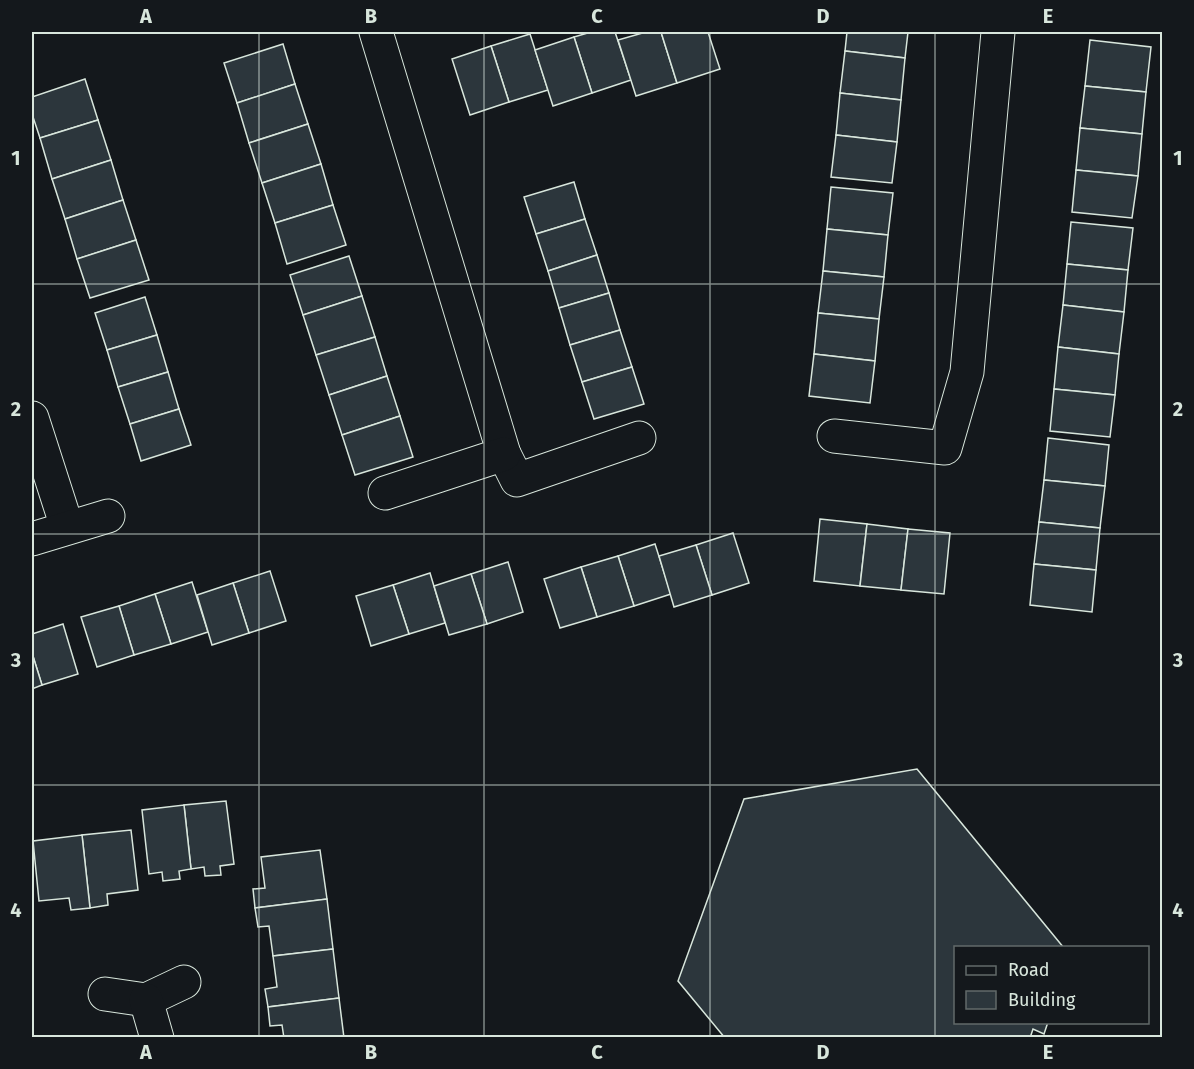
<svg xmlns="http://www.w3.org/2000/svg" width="1194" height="1069" font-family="'Fira Sans',sans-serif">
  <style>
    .building { fill: #2c363c; stroke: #d8e6dc; stroke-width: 1.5 }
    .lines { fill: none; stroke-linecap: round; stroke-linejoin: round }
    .minor-casing { stroke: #d8e6dc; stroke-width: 35 }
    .minor { stroke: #14181c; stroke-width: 33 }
    .grid { fill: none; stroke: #d8e6dc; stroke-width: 1.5; stroke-opacity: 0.55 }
    .neatline { fill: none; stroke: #d8e6dc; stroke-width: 2 }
    .grid-label { font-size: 20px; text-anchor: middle; font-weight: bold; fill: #d8e6dc }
  </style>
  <rect width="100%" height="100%" fill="#14181c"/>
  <g class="building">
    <polygon points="591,32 615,32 631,80 592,93 574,37"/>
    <polygon points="646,32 661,32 677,83 636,96 618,40"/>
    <polygon points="661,32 708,32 720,69 677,83"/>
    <polygon points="847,32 908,32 905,58 845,51"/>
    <polygon points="530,34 548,90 509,102 491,46"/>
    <polygon points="574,37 592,93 553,106 535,50"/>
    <polygon points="1090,40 1151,47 1146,92 1085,86"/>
    <polygon points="283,44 295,84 237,103 224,63"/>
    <polygon points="491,46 509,102 470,115 452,59"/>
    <polygon points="845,51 905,58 901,100 840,93"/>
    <polygon points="85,79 98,120 40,138 32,114 32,97"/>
    <polygon points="295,84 308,124 249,143 237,103"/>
    <polygon points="1085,86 1146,92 1142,134 1080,128"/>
    <polygon points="840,93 901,100 897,142 836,135"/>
    <polygon points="98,120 111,160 52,179 40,138"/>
    <polygon points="308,124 321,164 262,183 249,143"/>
    <polygon points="1080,128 1142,134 1138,176 1076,170"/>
    <polygon points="836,135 897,142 892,183 831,177"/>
    <polygon points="111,160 123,200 65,219 52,179"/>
    <polygon points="321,164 333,205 275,223 262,183"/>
    <polygon points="1076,170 1138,176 1132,218 1072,212"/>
    <polygon points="574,182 585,219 536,234 524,197"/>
    <polygon points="831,187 893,193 888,235 827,229"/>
    <polygon points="123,200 136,240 77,259 65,219"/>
    <polygon points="333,205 346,245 287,264 275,223"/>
    <polygon points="585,219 597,255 548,271 536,234"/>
    <polygon points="1071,222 1133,228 1128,270 1067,264"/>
    <polygon points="827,229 888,235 884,277 823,271"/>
    <polygon points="136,240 149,280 90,298 77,259"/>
    <polygon points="597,255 609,293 559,308 548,271"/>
    <polygon points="349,256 362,296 303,315 290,275"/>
    <polygon points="1067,264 1128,270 1124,312 1063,305"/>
    <polygon points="823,271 884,277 879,319 818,313"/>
    <polygon points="609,293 620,330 570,345 559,308"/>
    <polygon points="362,296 375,337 316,355 303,315"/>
    <polygon points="145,297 157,335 107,350 95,313"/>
    <polygon points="1063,305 1124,312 1119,354 1058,347"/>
    <polygon points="818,313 879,319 875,361 814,354"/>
    <polygon points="620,330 632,367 582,382 570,345"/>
    <polygon points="157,335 168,372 118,387 107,350"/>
    <polygon points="375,337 387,376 329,395 316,355"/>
    <polygon points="1058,347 1119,354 1115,395 1054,389"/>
    <polygon points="814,354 875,361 870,403 809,396"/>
    <polygon points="632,367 644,404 594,419 582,382"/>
    <polygon points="168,372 179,409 130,424 118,387"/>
    <polygon points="387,376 400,416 342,435 329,395"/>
    <polygon points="1054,389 1115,395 1110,437 1050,431"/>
    <polygon points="179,409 191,445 141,461 130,424"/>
    <polygon points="400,416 413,457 355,475 342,435"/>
    <polygon points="1048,438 1109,445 1105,486 1044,480"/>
    <polygon points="1044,480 1105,486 1100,528 1039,522"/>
    <polygon points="820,519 867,524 860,586 814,581"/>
    <polygon points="1039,522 1100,528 1096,570 1034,564"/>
    <polygon points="867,524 908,529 901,590 860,586"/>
    <polygon points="908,529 950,533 944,594 901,590"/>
    <polygon points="733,533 749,583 712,595 696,545"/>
    <polygon points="655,544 671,594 634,606 618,556"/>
    <polygon points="696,545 712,595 674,607 659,556"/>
    <polygon points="618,556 634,606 597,617 581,567"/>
    <polygon points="508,562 523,612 487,624 471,574"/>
    <polygon points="1034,564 1096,570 1092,612 1030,605"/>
    <polygon points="581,567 597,617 560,628 544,579"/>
    <polygon points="270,571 286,621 249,633 233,583"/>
    <polygon points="430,573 445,623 409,634 393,585"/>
    <polygon points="471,574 487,624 449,635 434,586"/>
    <polygon points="192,582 208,632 171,644 155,594"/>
    <polygon points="233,583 249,633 212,645 197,595"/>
    <polygon points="393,585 409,634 371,646 356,596"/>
    <polygon points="155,594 171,644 134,655 119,606"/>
    <polygon points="119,606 134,655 97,667 81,617"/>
    <polygon points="63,624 78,674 42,685 32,653 32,634"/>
    <polygon points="32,653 42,685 32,689"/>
    <polygon points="917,769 1064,948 956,948 956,1022 1048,1022 1044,1034 1033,1029 1030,1038 725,1038 678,981 744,799"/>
    <polygon points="226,801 234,864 220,866 221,875 205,876 204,867 191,869 184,805"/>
    <polygon points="184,805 191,869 179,871 180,879 163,881 162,872 149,874 142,810"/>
    <polygon points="131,830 138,890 107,894 108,905 90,908 82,835"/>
    <polygon points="82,835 90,908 71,910 69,898 39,901 33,841"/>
    <polygon points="320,850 327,899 255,908 253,889 265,888 261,857"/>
    <polygon points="327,899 333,949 273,956 269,926 258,927 255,908"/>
    <polygon points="333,949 339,998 268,1007 265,989 277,987 273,956"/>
    <polygon points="339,998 344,1038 284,1038 282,1025 270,1026 268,1007"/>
  </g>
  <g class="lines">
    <g class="minor-casing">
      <g id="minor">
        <polyline points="376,32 504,454 517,480 639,438"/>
        <polyline points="32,418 67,527"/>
        <polyline points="834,436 945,448 967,372 998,32"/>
        <polyline points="385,493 504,454"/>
        <polyline points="32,539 108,516"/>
        <polyline points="105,994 146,1000 184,982"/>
        <polyline points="146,1000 157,1038"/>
      </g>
    </g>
    <use href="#minor" class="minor"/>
  </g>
  <path class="grid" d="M259 32V1038M484 32V1038M710 32V1038M935 32V1038M32 284H1162M32 534H1162M32 785H1162"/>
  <rect width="1194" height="1069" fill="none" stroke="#14181c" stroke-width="66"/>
  <rect x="954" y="946" width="195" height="78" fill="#14181c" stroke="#626a69" stroke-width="1.5"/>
  <rect x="966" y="966" width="30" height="9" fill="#14181c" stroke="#626a69" stroke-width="1.5"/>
  <text x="1008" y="976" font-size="18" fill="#d8e6dc">Road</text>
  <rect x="966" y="991" width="30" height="18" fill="#2c363c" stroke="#626a69" stroke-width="1.5"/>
  <text x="1008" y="1006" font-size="18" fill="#d8e6dc">Building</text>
  <rect x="33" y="33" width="1128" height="1003" class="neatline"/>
  <g class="grid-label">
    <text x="146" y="23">A</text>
    <text x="371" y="23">B</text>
    <text x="597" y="23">C</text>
    <text x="823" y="23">D</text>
    <text x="1048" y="23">E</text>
    <text x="16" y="165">1</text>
    <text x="1178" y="165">1</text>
    <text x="16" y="416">2</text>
    <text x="1178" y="416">2</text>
    <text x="16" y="667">3</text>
    <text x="1178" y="667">3</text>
    <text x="16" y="917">4</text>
    <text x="1178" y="917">4</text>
    <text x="146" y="1059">A</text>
    <text x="371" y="1059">B</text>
    <text x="597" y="1059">C</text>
    <text x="823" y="1059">D</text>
    <text x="1048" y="1059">E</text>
  </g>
</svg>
